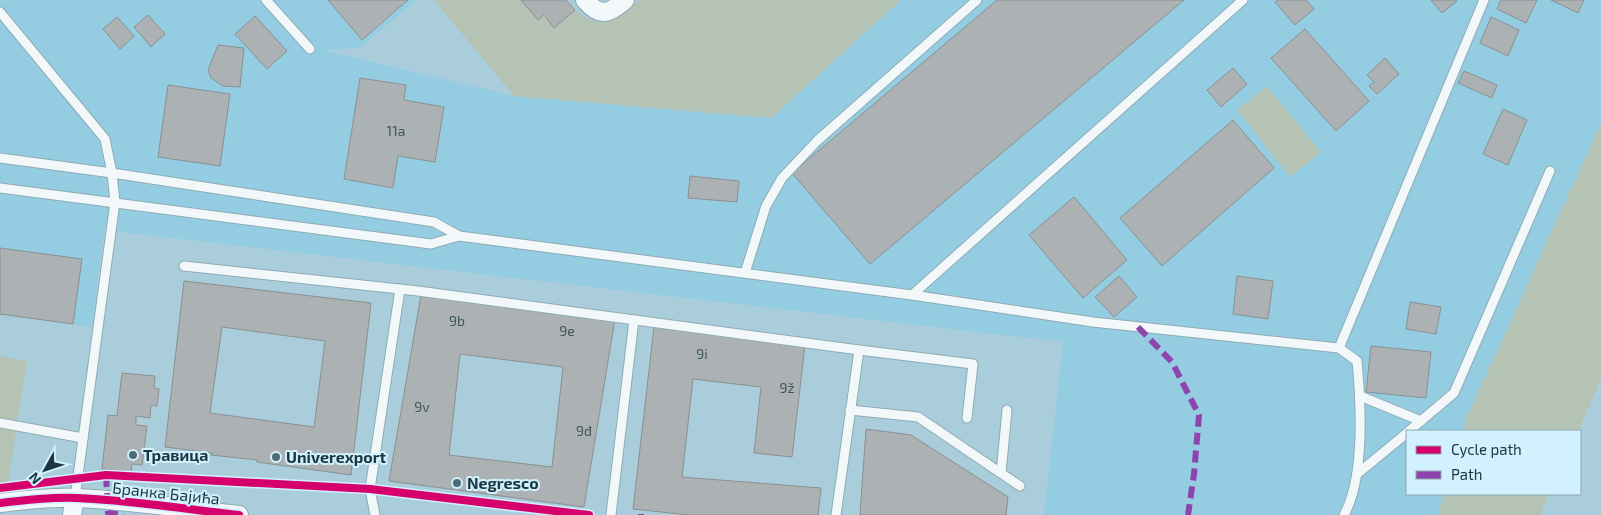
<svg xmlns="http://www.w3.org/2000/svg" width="1601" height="515" font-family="'Exo 2',sans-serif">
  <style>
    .built { fill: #94cde2 }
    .green { fill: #b5c3b4 }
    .building { fill: #acb2b4; stroke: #8a9092; fill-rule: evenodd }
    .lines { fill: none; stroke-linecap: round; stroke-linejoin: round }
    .lane-casing { stroke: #8eabb5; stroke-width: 11 }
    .street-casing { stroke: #8eabb5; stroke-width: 20 }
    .lane { stroke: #f2f8f9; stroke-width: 9 }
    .street { stroke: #f2f8f9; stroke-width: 18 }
    .quiet { stroke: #8e44ad; stroke-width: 6; stroke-dasharray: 12 6; stroke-linecap: butt }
    .cycleway-casing { stroke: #d2f1fe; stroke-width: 11 }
    .cycleway { stroke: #d6006c; stroke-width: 8 }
    .poi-dot { fill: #4d6c76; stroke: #d2f1fe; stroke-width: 2 }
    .labels { text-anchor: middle; stroke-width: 4; stroke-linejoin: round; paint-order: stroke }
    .number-label { font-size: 14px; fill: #40565d }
    .poi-label { font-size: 16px; font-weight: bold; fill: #1c3740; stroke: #d2f1fe; text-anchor: start }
    .street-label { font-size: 16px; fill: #1c3740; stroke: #d2f1fe }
  </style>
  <rect width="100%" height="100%" fill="#a9cdda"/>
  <polygon class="built" points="0,0 416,0 360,48 323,50 514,96 771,118 901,0 1601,0 1601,123 1467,417 1463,431 1407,431 1407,494 1444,494 1438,515 1044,515 1063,342 104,230 92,327 0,314"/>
  <g class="green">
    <path d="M434 0H521L538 20 544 15 554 27 575 10C606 33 614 21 639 0H901L771 118 514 96Z"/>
    <polygon points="1267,86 1321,152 1290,177 1237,110"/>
    <polygon points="1601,123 1601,379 1578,431 1463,431 1467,417"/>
    <polygon points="0,356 27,361 8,482 0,483"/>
    <polygon points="1444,494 1549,494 1540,515 1438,515"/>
  </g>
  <g class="building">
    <polygon points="328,0 408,0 362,40"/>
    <polygon points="521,0 566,0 575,10 554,28 544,15 538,20"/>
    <polygon points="997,0 1184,0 870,264 792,173"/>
    <polygon points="1278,0 1306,0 1314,9 1295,25 1275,2"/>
    <polygon points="1431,0 1456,0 1457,1 1442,13"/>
    <polygon points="1501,0 1537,0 1526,23 1497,9"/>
    <polygon points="1551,0 1584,0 1578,13"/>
    <polygon points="148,15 165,34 151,47 134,27"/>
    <polygon points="255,16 287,51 267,69 235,34"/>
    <polygon points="117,17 134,36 120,49 103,29"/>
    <polygon points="1491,17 1519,30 1508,56 1480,43"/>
    <polygon points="1305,29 1369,101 1336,131 1271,58"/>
    <polygon points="218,45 244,48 240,87 223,86 211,78 208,70"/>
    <polygon points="1385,58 1399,74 1377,94 1369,86 1374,82 1367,75"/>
    <polygon points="1233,68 1247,84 1221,107 1207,90"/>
    <polygon points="1464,71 1497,85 1492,98 1458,83"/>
    <polygon points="360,78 406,85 404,100 444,107 435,162 398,156 393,188 344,179"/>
    <polygon points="168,85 230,94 220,166 158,157"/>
    <polygon points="1503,109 1527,120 1508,165 1483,154"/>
    <polygon points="1233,120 1274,168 1162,266 1120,218"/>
    <polygon points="690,176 739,181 737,202 688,198"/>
    <polygon points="1074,197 1127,260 1083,298 1029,235"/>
    <polygon points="0,248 82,259 73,324 0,314"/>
    <polygon points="1119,276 1137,297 1114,317 1095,297"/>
    <polygon points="1237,276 1273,281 1268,319 1233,314"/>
    <path d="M184 281 371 303 351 475 257 462V460L211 455 212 453 165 447ZM222 327 325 341 314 427 210 413Z"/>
    <path d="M421 295 615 319 584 507 389 481ZM460 354 563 367 552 467 449 455Z"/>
    <polygon points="1410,302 1441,307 1436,334 1406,329"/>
    <polygon points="654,327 805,345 792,457 754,453 761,387 693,379 682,477 821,488 818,515 689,515 633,509"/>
    <polygon points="1371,346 1431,352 1426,398 1366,392"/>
    <polygon points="122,373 155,376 154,388 159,389 157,406 151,405 150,418 136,416 136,425 147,426 142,465 132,464 131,472 102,469 108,415 117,416"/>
    <polygon points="866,429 911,435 1008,497 1006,515 860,515"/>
  </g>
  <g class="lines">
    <g class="lane-casing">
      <g id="lane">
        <polyline points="266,0 310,49"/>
        <polyline points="0,12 105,139 112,173 115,202 75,498"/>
        <path d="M0 158 112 173 434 222 459 236 912 295 1093 322 1339 348 1357 361C1361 404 1365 477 1344 515"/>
        <polyline points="0,188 431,244 459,236"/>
        <polyline points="184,266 418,291 859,350 973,364 967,418"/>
        <polyline points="745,273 766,206 782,178 818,140 977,0"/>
        <polyline points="912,295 1243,0"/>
        <polyline points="1339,348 1484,0"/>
        <polyline points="1360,396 1421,421"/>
        <polyline points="850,410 918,417 1020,486"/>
        <polyline points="0,423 83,438"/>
        <polyline points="1409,431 1454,393 1550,171"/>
        <polyline points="1001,473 1007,410"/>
        <polyline points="1357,474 1407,433"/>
        <polyline points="375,515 370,489 400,289"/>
        <polyline points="611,515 634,320"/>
        <polyline points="836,515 859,350"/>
      </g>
    </g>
    <g class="street-casing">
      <g id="street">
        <path d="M585 0C600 18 609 14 625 0"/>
        <path d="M0 503C25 500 51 497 76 498 130 500 185 509 239 515"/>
        <polyline points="72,515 75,498"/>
      </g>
    </g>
    <use href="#lane" class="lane"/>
    <use href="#street" class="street"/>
    <g class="quiet">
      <polyline points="1138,327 1172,362 1199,415 1194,474 1188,515"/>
      <polyline points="106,475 108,513 124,515"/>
      <polyline points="641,515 641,514"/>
    </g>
    <g class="cycleway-casing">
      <g id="cycleway">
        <polyline points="0,488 106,475 370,489 589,515"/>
        <path d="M0 503C25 500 51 497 76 498 130 500 185 509 239 515"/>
      </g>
    </g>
    <use href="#cycleway" class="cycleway"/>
  </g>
  <g class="poi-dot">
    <circle cx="133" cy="455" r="5"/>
    <circle cx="276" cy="457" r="5"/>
    <circle cx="457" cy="483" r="5"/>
  </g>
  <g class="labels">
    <g class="number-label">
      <text x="396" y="136">11a</text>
      <text x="457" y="326">9b</text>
      <text x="567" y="336">9e</text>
      <text x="702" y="359">9i</text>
      <text x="787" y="393">9ž</text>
      <text x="422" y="412">9v</text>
      <text x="584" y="436">9đ</text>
    </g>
    <g class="poi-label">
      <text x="143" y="461">Травица</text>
      <text x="286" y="463">Univerexport</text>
      <text x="467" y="489">Negresco</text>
    </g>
    <g class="street-label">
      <text transform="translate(166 493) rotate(6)" y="6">Бранка Бајића</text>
    </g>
  </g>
  <rect x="1406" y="430" width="175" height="65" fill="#d2f1fe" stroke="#89a7b2"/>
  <rect x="1416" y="446" width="25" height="8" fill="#d6006c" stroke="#89a7b2"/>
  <text x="1451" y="455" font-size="15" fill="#1c3740">Cycle path</text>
  <rect x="1416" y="471" width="25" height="8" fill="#8e44ad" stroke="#89a7b2"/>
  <text x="1451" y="480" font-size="15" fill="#1c3740">Path</text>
  <g transform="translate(45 470) rotate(230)" stroke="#d2f1fe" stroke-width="4" paint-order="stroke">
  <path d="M0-4L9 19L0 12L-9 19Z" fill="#1c3740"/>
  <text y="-8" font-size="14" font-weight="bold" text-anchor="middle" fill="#1c3740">N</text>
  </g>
</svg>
